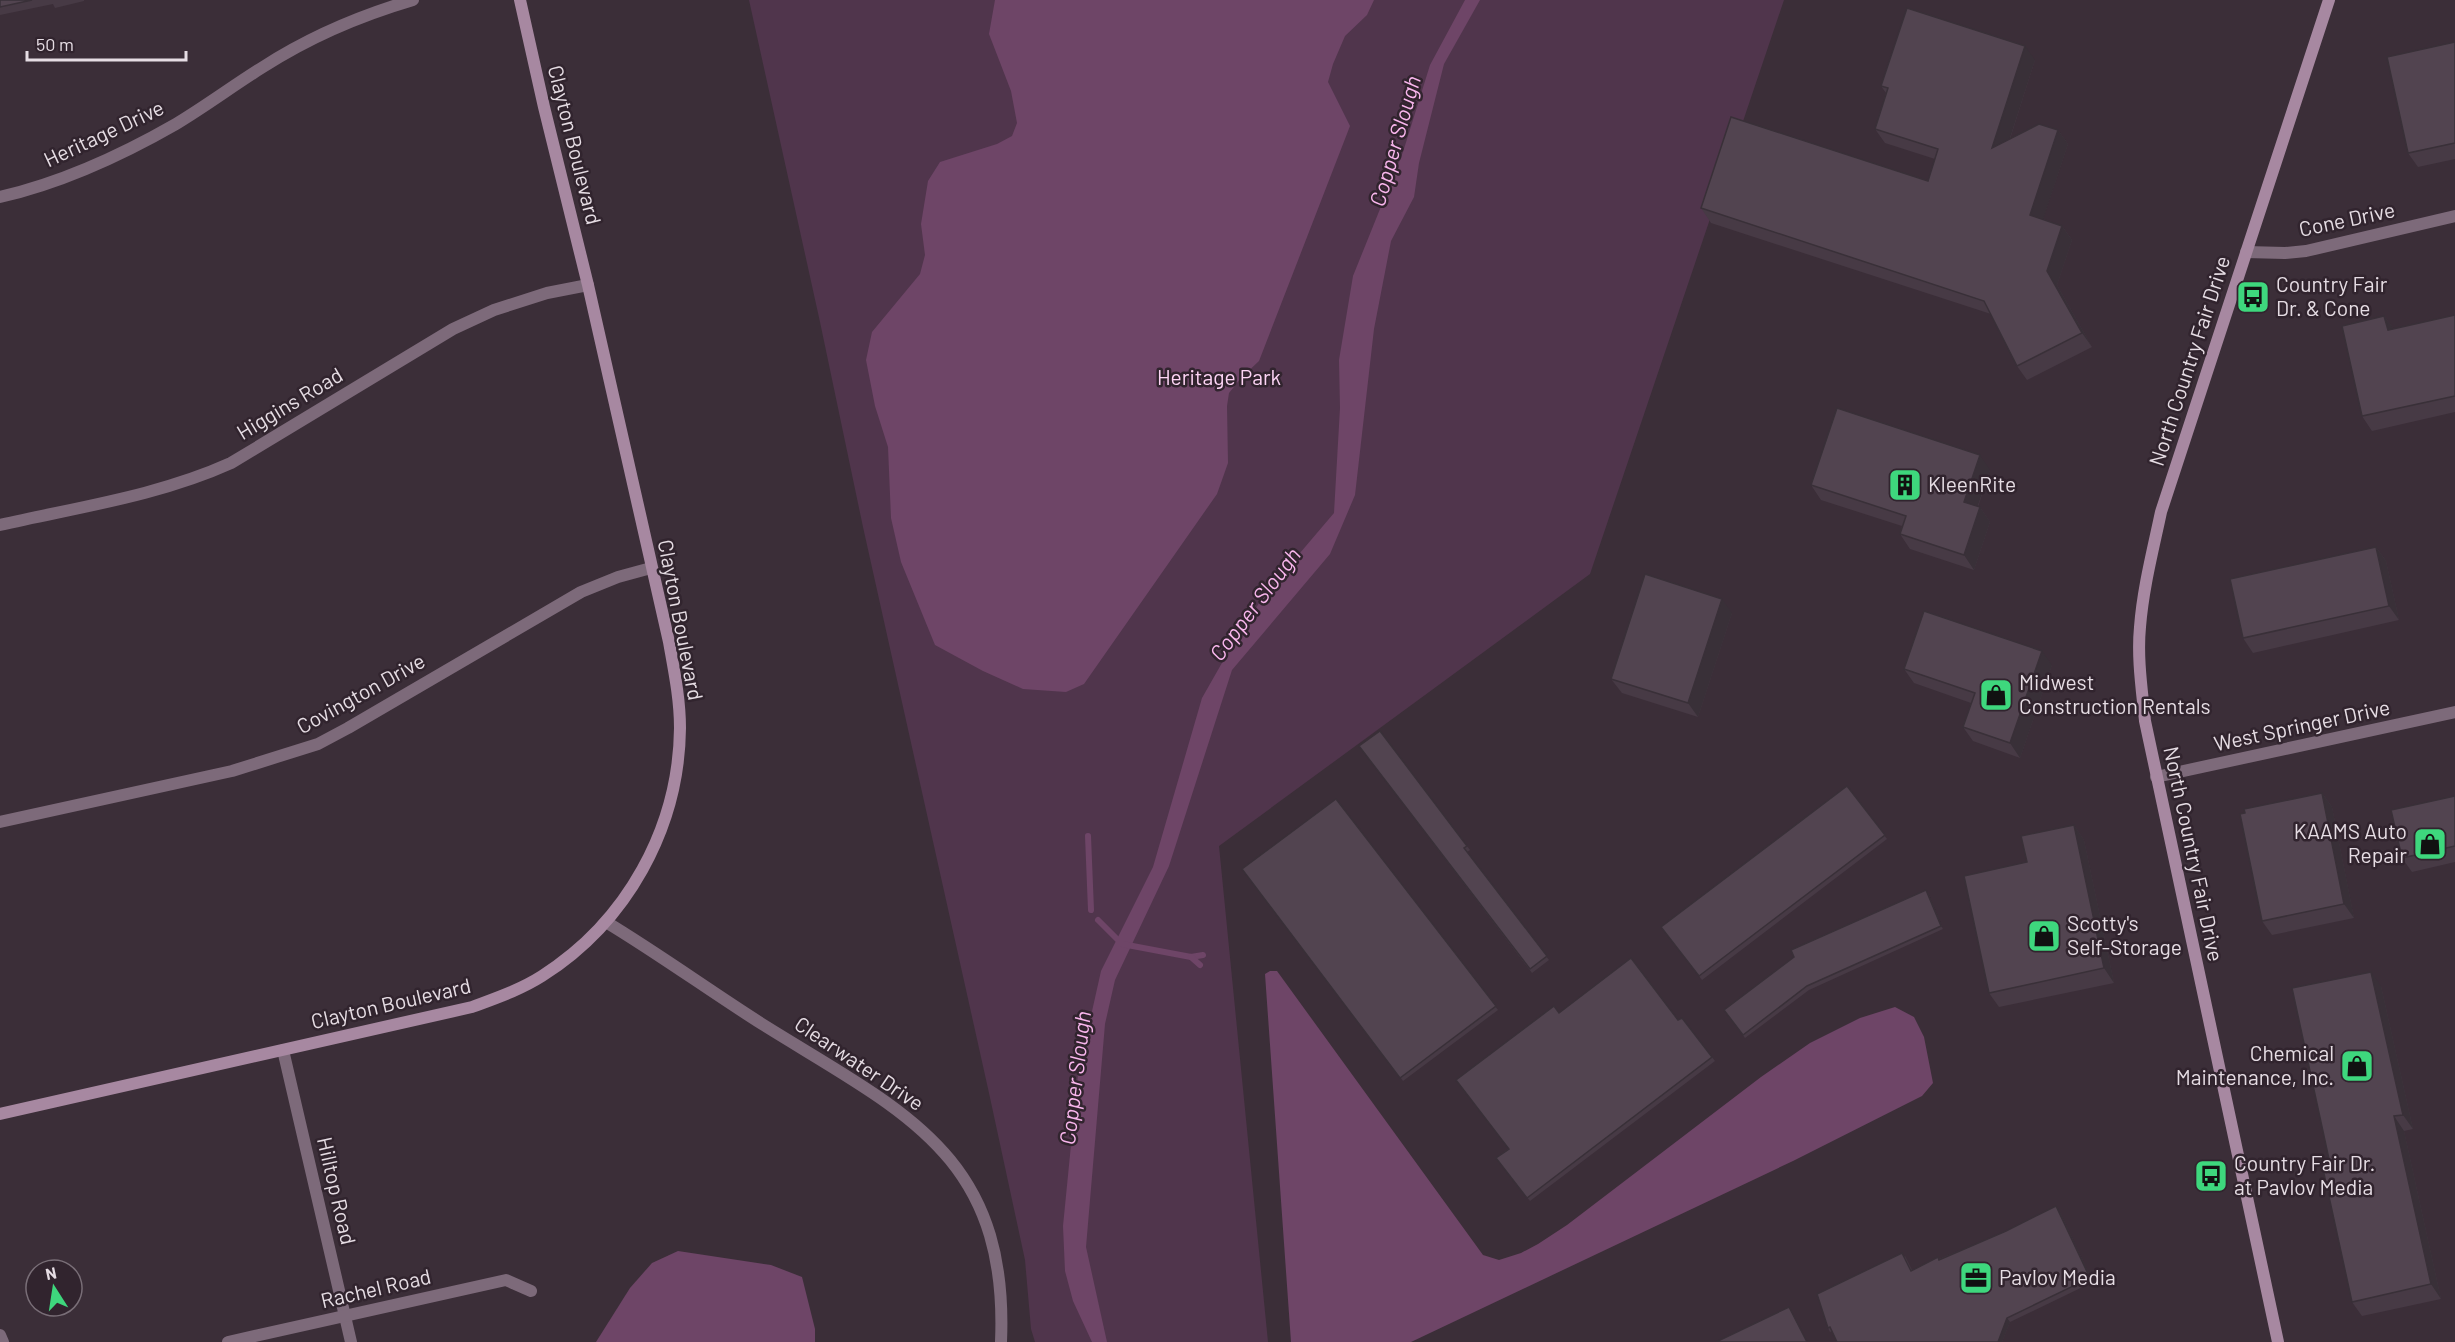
<svg xmlns="http://www.w3.org/2000/svg" width="2455" height="1342" font-family="Barlow,sans-serif">
  <style>
    .green { fill: #50354c }
    .water { fill: #6e4567 }
    .lines { fill: none; stroke-linecap: round; stroke-linejoin: round }
    .stream { stroke: #6e4567; stroke-width: 6 }
    .street { stroke: #7d6a7a; stroke-width: 12 }
    .secondary { stroke: #a788a1; stroke-width: 12 }
    .wall { fill: #473a45 }
    .shaded-wall { fill: #393038 }
    .building { fill: #524450; stroke: #393038; stroke-width: 1.5 }
    .labels { text-anchor: middle; stroke-width: 5; stroke-linejoin: round; paint-order: stroke }
    .street-label { font-size: 21px; fill: #e6dde4; stroke: #31242e }
    .poi-label { font-size: 21px; fill: #e6dde4; stroke: #31242e; text-anchor: start }
    .park-label { font-size: 21px; fill: #fdd4f5; stroke: #31242e }
    .water-label { font-size: 22px; font-style: italic; fill: #f9b6ed; stroke: #31242e }
  </style>
  <rect width="100%" height="100%" fill="#3b2e38"/>
  <polygon class="green" points="749,0 1784,0 1590,574 1219,846 1268,1342 1035,1342 1031,1329 1025,1260 989,1093 863,527 820,322"/>
  <g class="water">
    <polygon points="995,0 1374,0 1367,15 1345,36 1333,64 1328,82 1350,126 1259,361 1241,378 1229,393 1227,406 1228,463 1217,494 1084,684 1066,692 1023,689 983,671 935,645 901,562 891,518 888,447 875,406 866,360 872,332 920,274 925,255 921,224 928,181 940,162 997,144 1012,136 1017,123 1011,91 989,34"/>
    <polygon points="1465,0 1480,0 1444,64 1419,163 1414,197 1391,241 1374,329 1355,495 1330,554 1232,670 1169,866 1115,980 1105,1024 1086,1247 1107,1342 1092,1342 1073,1301 1065,1271 1063,1226 1078,1074 1101,971 1153,867 1202,698 1235,640 1265,594 1334,513 1340,408 1339,360 1353,276 1403,152 1430,65"/>
    <polygon points="1270,971 1277,971 1483,1255 1499,1260 1521,1253 1538,1244 1567,1225 1761,1077 1810,1043 1860,1018 1895,1007 1914,1017 1924,1037 1933,1083 1922,1096 1793,1161 1411,1342 1291,1342 1265,974"/>
    <polygon points="678,1251 771,1265 802,1277 815,1329 815,1342 596,1342 630,1288 652,1263"/>
  </g>
  <g class="lines">
    <g class="stream">
      <polyline points="1088,836 1091,910"/>
      <polyline points="1098,920 1122,944 1191,957 1203,955"/>
      <polyline points="1191,957 1200,965"/>
    </g>
    <g class="street">
      <path d="M0 197C61 183 122 155 176 124 206 106 234 85 263 67 308 38 362 15 413 0"/>
      <polyline points="2246,252 2285,253 2306,251 2455,216"/>
      <path d="M0 525C78 507 158 496 231 463L453 329 494 310 547 293 588 285"/>
      <polyline points="2156,777 2455,712"/>
      <polyline points="0,822 232,771 318,744 348,728 581,592 618,577 651,568"/>
      <path d="M606 922C659 954 710 991 762 1024 901 1111 1009 1153 1001 1342"/>
      <polyline points="283,1050 351,1342"/>
      <polyline points="0,1335 3,1342"/>
      <polyline points="228,1342 506,1280 531,1291"/>
    </g>
    <g class="secondary">
      <path d="M0 1114 472 1007C496 998 520 990 542 976 627 922 679 828 680 728 680 699 674 670 669 642L588 285 544 107 520 0"/>
      <path d="M2278 1342 2145 721C2142 690 2137 658 2140 627 2143 588 2153 550 2161 512L2329 0"/>
    </g>
  </g>
  <g class="wall">
    <polygon points="0,0 84,0 84,1 55,8 53,4 0,15"/>
    <polygon points="2455,42 2455,159 2418,167 2408,153"/>
    <polygon points="2035,60 2010,139 2058,130 2068,144 2043,219 2062,226 2072,240 2057,285 2092,347 2027,380 2017,366 1991,314 1711,223 1701,208 1928,181 1935,159 1885,143 1875,129 1886,93 1881,86"/>
    <polygon points="2455,315 2455,412 2372,431 2362,416 2384,316 2394,329"/>
    <polygon points="1990,470 1978,507 1980,507 1990,522 1974,570 1910,549 1900,534 1902,526 1821,500 1811,485"/>
    <polygon points="2376,547 2386,561 2399,620 2253,653 2243,638"/>
    <polygon points="1732,613 1698,717 1622,693 1611,679"/>
    <polygon points="2052,665 2020,758 1973,741 1963,727 1971,703 1914,683 1904,669"/>
    <polygon points="1359,746 1467,846 1470,850 1467,852 1549,960 1532,973"/>
    <polygon points="1847,786 1887,839 1702,980 1661,927"/>
    <polygon points="2322,793 2332,807 2354,918 2272,935 2262,921"/>
    <polygon points="2455,796 2455,862 2412,872 2402,858"/>
    <polygon points="1336,799 1498,1010 1403,1081 1242,869"/>
    <polygon points="2074,825 2084,840 2114,983 1999,1007 1989,993 2027,862"/>
    <polygon points="1928,893 1943,929 1809,990 1745,1038 1724,1010"/>
    <polygon points="2381,986 2413,1129 2404,1131 2441,1299 2362,1316 2352,1302"/>
    <polygon points="1559,1013 1678,1020 1682,1018 1715,1061 1530,1201 1496,1158 1508,1149"/>
    <polygon points="2059,1210 2093,1282 2010,1322 2002,1342 1837,1342 1832,1331 1830,1332 1828,1328 1905,1256 1912,1270"/>
  </g>
  <g class="shaded-wall">
    <polygon points="2025,46 2035,60 2002,163 1992,148"/>
    <polygon points="2058,130 2068,144 2040,229 2030,215"/>
    <polygon points="2062,226 2072,240 2057,285 2092,347 2082,333 2047,271"/>
    <polygon points="2384,316 2395,330 2388,330"/>
    <polygon points="1980,455 1990,470 1974,517 1964,502"/>
    <polygon points="1980,507 1990,522 1974,570 1964,555"/>
    <polygon points="2376,547 2386,561 2399,620 2389,606"/>
    <polygon points="1722,599 1732,613 1698,717 1688,703"/>
    <polygon points="2042,651 2052,665 2020,758 2010,743"/>
    <polygon points="2322,793 2332,807 2354,918 2344,904"/>
    <polygon points="2074,825 2084,840 2114,983 2104,968"/>
    <polygon points="1926,890 1928,893 1943,929 1941,926"/>
    <polygon points="2371,972 2381,986 2413,1129 2403,1115"/>
    <polygon points="2394,1116 2404,1131 2441,1299 2431,1284"/>
    <polygon points="2056,1206 2059,1210 2093,1282 2090,1278"/>
    <polygon points="2007,1318 2010,1322 2002,1342 1998,1342"/>
  </g>
  <g class="building">
    <polygon points="0,0 32,0 0,7"/>
    <polygon points="1907,8 2025,46 1992,148 2039,124 2058,130 2030,215 2062,226 2047,271 2082,333 2017,366 1984,301 1701,208 1731,117 1928,181 1938,149 1875,129 1888,88 1881,86"/>
    <polygon points="2455,42 2455,143 2408,153 2387,57"/>
    <polygon points="2455,315 2455,396 2362,416 2342,326 2384,316 2388,330"/>
    <polygon points="1837,408 1980,455 1964,502 1980,507 1964,555 1900,534 1906,516 1811,485"/>
    <polygon points="2376,547 2389,606 2243,638 2230,579"/>
    <polygon points="1645,574 1722,599 1688,703 1611,679"/>
    <polygon points="1924,611 2042,651 2010,743 1963,727 1975,693 1904,669"/>
    <polygon points="1380,731 1467,846 1464,848 1547,956 1530,969 1359,746"/>
    <polygon points="1847,786 1885,835 1699,976 1661,927"/>
    <polygon points="2322,793 2344,904 2262,921 2240,814 2245,813 2244,809"/>
    <polygon points="2455,796 2455,846 2402,858 2391,810"/>
    <polygon points="1336,799 1496,1006 1400,1078 1242,869"/>
    <polygon points="2074,825 2104,968 1989,993 1964,876 2027,862 2021,836"/>
    <polygon points="1926,890 1941,926 1807,986 1743,1035 1724,1010 1794,957 1791,950"/>
    <polygon points="1631,958 1678,1020 1682,1018 1712,1057 1527,1198 1496,1158 1509,1149 1456,1080 1554,1006 1559,1013"/>
    <polygon points="2371,972 2403,1115 2394,1116 2431,1284 2352,1302 2321,1160 2329,1159 2292,988"/>
    <polygon points="2056,1206 2090,1278 2007,1318 1998,1342 1837,1342 1830,1327 1828,1328 1817,1294 1902,1253 1911,1271 1938,1257 1939,1260 2006,1231"/>
    <polygon points="1789,1307 1807,1342 1716,1342"/>
  </g>
  <defs>
    <g id="bus-square" transform="scale(1.725)"><rect x="-9" y="-9" width="18" height="18" rx="4" fill="#3ed77d" stroke="#31242e"/><path d="M-5-6H5V4H4V6H2V4H-2V6H-4V4H-5ZM-3.5-4V0h7V-4ZM-3.5 1.2v1.5H-2V1.2ZM2 1.2v1.5H3.5V1.2Z" fill="#111"/></g>
    <g id="building-square" transform="scale(1.725)"><rect x="-9" y="-9" width="18" height="18" rx="4" fill="#3ed77d" stroke="#31242e"/><path d="M-4-6H4V6H1V3H-1V6H-4ZM-2.5-4.3h1.7v1.8h-1.7ZM.8-4.3h1.7v1.8H.8ZM-2.5-1h1.7V.8h-1.7ZM.8-1h1.7V.8H.8Z" fill="#111"/></g>
    <g id="shop-square" transform="scale(1.725)"><rect x="-9" y="-9" width="18" height="18" rx="4" fill="#3ed77d" stroke="#31242e"/><path d="M-5-2.5h2.3a2.7 3.5 0 0 1 5.4 0H5L5.5 6h-11ZM-1.5-2.5h3a1.5 2.3 0 0 0-3 0Z" fill="#111"/></g>
    <g id="office-square" transform="scale(1.725)"><rect x="-9" y="-9" width="18" height="18" rx="4" fill="#3ed77d" stroke="#31242e"/><path d="M-6-3h4V-5.5h4V-3h4V5H-6ZM-1-4.5V-3h2v-1.5ZM-6 0V1H6V0Z" fill="#111"/></g>
  </defs>
  <g fill-rule="evenodd">
    <use href="#bus-square" x="2253" y="297"/>
    <use href="#building-square" x="1905" y="485"/>
    <use href="#shop-square" x="1996" y="695"/>
    <use href="#shop-square" x="2430" y="844"/>
    <use href="#shop-square" x="2044" y="936"/>
    <use href="#shop-square" x="2357" y="1066"/>
    <use href="#bus-square" x="2211" y="1176"/>
    <use href="#office-square" x="1976" y="1278"/>
  </g>
  <g class="labels">
    <g class="street-label">
      <text transform="translate(104 134) rotate(-25)" y="7">Heritage Drive</text>
      <text transform="translate(574 145) rotate(76)" y="7">Clayton Boulevard</text>
      <text transform="translate(2347 220) rotate(-12)" y="7">Cone Drive</text>
      <text transform="translate(2190 361) rotate(-72)" y="7">North Country Fair Drive</text>
      <text transform="translate(290 404) rotate(-31)" y="7">Higgins Road</text>
      <text transform="translate(680 620) rotate(79)" y="7">Clayton Boulevard</text>
      <text transform="translate(361 694) rotate(-29)" y="7">Covington Drive</text>
      <text transform="translate(2302 726) rotate(-12)" y="7">West Springer Drive</text>
      <text transform="translate(2193 854) rotate(78)" y="7">North Country Fair Drive</text>
      <text transform="translate(391 1004) rotate(-13)" y="7">Clayton Boulevard</text>
      <text transform="translate(859 1064) rotate(34)" y="7">Clearwater Drive</text>
      <text transform="translate(336 1191) rotate(77)" y="7">Hilltop Road</text>
      <text transform="translate(376 1289) rotate(-13)" y="7">Rachel Road</text>
    </g>
    <g class="poi-label">
      <text x="2276" y="292">Country Fair<tspan x="2276" dy="24">Dr. &amp; Cone</tspan></text>
      <text x="1928" y="492">KleenRite</text>
      <text x="2019" y="690">Midwest<tspan x="2019" dy="24">Construction Rentals</tspan></text>
      <text x="2407" y="839" text-anchor="end">KAAMS Auto<tspan x="2407" dy="24">Repair</tspan></text>
      <text x="2067" y="931">Scotty's<tspan x="2067" dy="24">Self-Storage</tspan></text>
      <text x="2334" y="1061" text-anchor="end">Chemical<tspan x="2334" dy="24">Maintenance, Inc.</tspan></text>
      <text x="2234" y="1171">Country Fair Dr.<tspan x="2234" dy="24">at Pavlov Media</tspan></text>
      <text x="1999" y="1285">Pavlov Media</text>
    </g>
    <g class="park-label">
      <text x="1219" y="385">Heritage Park</text>
    </g>
    <g class="water-label">
      <text transform="translate(1395 141) rotate(-74)" y="8">Copper Slough</text>
      <text transform="translate(1255 604) rotate(-53)" y="8">Copper Slough</text>
      <text transform="translate(1075 1078) rotate(-83)" y="8">Copper Slough</text>
    </g>
  </g>
  <g transform="translate(54 1288) rotate(348)"><circle r="28" fill="#31242e" stroke="#796e77" stroke-width="1.5"/>
  <path d="M0-4.5L10 22L0 15L-10 22Z" fill="#3ed77d"/>
  <text y="-9" font-size="16" font-weight="bold" text-anchor="middle" fill="#e6dde4">N</text>
  </g>
  <path d="M27 51v9h159v-9" fill="none" stroke="#e6dde4" stroke-width="3"/>
  <text x="36" y="51" font-size="18" fill="#e6dde4" stroke="#31242e" stroke-width="4.5" paint-order="stroke">50 m</text>
</svg>
